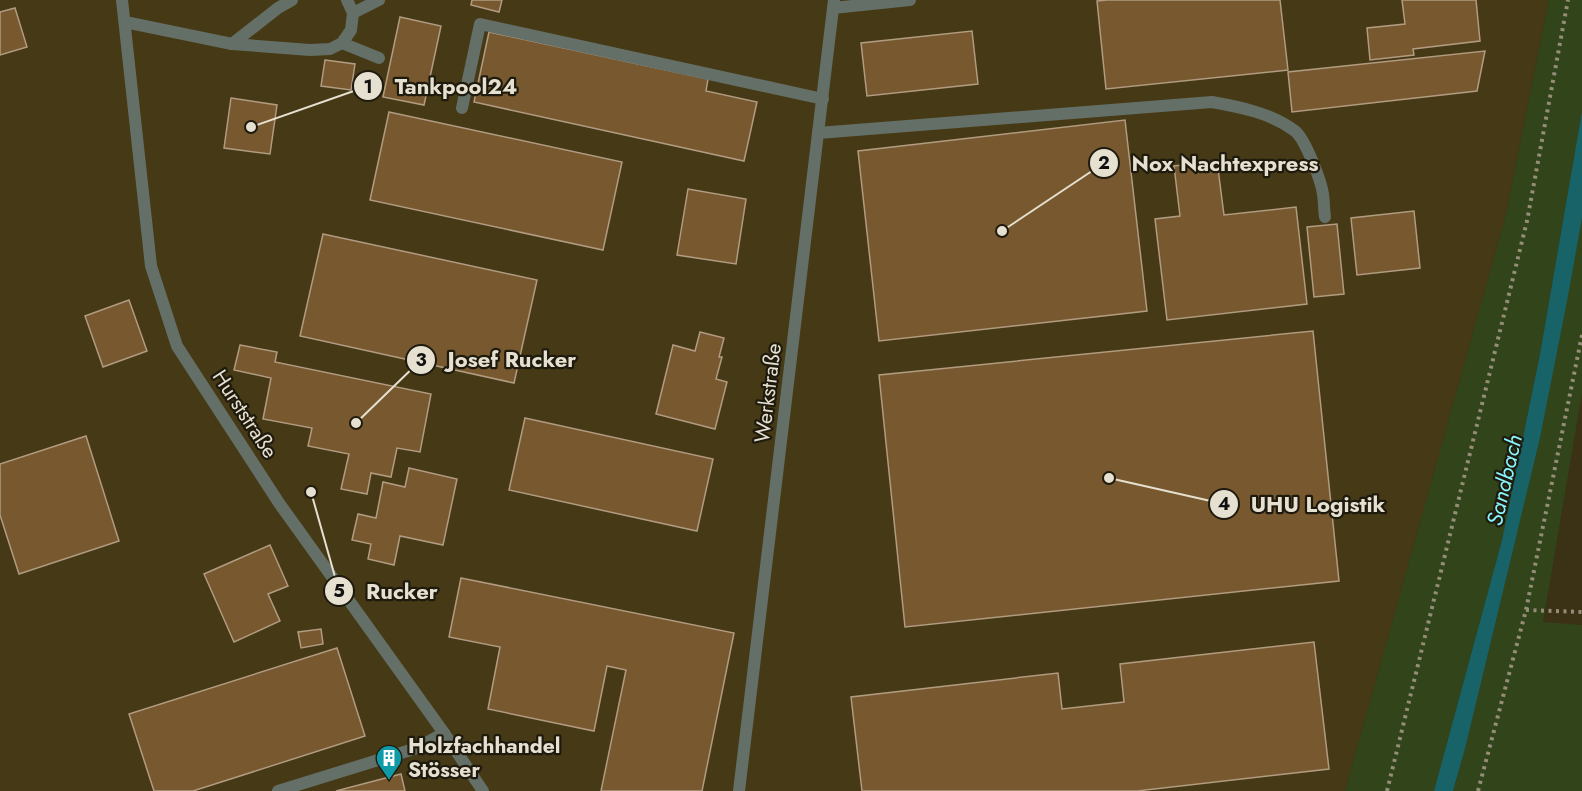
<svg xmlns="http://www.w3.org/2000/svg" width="1582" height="791" font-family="Jost,sans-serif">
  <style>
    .built { fill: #463915 }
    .green { fill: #32441a }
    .water { fill: #176368 }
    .building { fill: #77582f; stroke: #b19b81; stroke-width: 1.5 }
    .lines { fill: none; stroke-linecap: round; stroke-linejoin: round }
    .path { stroke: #958d77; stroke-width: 4; stroke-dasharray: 3 4.5; stroke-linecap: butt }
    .lane { stroke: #647067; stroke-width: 12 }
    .street { stroke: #647067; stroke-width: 12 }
    .labels { text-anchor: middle; stroke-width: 4.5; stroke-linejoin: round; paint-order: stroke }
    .street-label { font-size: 21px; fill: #e6e0d0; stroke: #1e1a0e }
    .poi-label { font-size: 21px; font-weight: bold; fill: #e6e0d0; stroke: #1e1a0e; text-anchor: start }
    .water-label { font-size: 22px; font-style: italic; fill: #89f5fc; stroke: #1e1a0e }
    .leader { fill: none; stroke: #e6e0d0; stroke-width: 2 }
    .callout-dot { fill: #e6e0d0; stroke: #1e1a0e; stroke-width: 2 }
    .mark-label { font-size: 18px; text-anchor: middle; font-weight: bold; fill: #111 }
    .callout-label { font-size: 22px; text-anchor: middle; font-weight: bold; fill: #e6e0d0; stroke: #1e1a0e; stroke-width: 4.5; stroke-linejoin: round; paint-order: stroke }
  </style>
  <rect width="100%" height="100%" fill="#3b3115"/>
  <polygon class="built" points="0,0 1549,0 1505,218 1345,791 0,791"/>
  <g class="green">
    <polygon points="1549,0 1582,0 1582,111 1540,354 1502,540 1434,791 1345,791 1505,218"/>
    <polygon points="1582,218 1582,393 1543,622 1582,625 1582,791 1453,791 1465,749 1540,438"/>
  </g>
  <polygon class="water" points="1582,111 1582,218 1568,296 1540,438 1465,749 1453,791 1434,791 1502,540 1540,354"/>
  <g class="building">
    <polygon points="472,0 502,0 499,12 471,5"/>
    <polygon points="1107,0 1280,0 1288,70 1106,89 1097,1"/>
    <polygon points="1402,0 1476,0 1480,41 1413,49 1414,55 1370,60 1367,28 1405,24"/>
    <polygon points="15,8 27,47 0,55 0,12"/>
    <polygon points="400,17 441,26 424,105 383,97"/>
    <polygon points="972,31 978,84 867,96 861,43"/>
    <polygon points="489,32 708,79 706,91 757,102 744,161 474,102"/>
    <polygon points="1485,51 1477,91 1292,112 1288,72"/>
    <polygon points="325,60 355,64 351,90 321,86"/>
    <polygon points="231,98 277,105 270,154 224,148"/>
    <polygon points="389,112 622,162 603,250 370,200"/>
    <polygon points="1125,120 1147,311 879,341 858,151"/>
    <polygon points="1217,161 1224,215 1296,207 1307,304 1167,320 1155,219 1180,216 1174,166"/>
    <polygon points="688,189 746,199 736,264 677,255"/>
    <polygon points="1414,211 1420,268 1357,275 1351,218"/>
    <polygon points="1337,224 1344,294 1314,297 1307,227"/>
    <polygon points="323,234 537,280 514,383 300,336"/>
    <polygon points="129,300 147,351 103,367 85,316"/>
    <polygon points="1313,331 1339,581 905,627 879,375"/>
    <polygon points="700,332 724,338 719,357 722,357 716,379 727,382 715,429 656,414 673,345 695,351"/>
    <polygon points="240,345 277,352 275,362 431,394 420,452 397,448 391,477 371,473 367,494 341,489 349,454 308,446 312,428 263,419 271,378 234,370"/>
    <polygon points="525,418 713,459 697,531 509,490"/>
    <polygon points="86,436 119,541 19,574 0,515 0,464"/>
    <polygon points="409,468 457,479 443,545 400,536 394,565 368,559 371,544 352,540 358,514 376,518 383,482 405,487"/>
    <polygon points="270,545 288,586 268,594 280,621 234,642 204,574"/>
    <polygon points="461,578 734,633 702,791 601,791 626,670 607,666 594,731 488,709 500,647 449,637"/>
    <polygon points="321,629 323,644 301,648 298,632"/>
    <polygon points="1314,642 1329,769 1137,791 862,791 851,697 1058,673 1062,709 1124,702 1120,664"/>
    <polygon points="337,648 365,736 193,791 154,791 129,714"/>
    <polygon points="401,774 405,791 336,791"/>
  </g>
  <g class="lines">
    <g class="path">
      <polyline points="1526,610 1582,612"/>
      <polyline points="1387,791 1527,221 1568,0"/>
      <polyline points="1478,791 1526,610 1582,335"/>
    </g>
    <g class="lane">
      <polyline points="353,13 379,0"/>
      <polyline points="125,22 232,44 310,50 330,49 342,43 351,30 353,13 347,0"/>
      <polyline points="342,43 379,58"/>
      <polyline points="232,44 278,8 292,0"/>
      <polyline points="462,108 480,24 823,99"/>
      <path d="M818 133 1212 102C1240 107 1271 113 1295 131 1305 139 1321 180 1323 194 1324 201 1324 210 1325 217"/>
      <polyline points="278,791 417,748 444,733"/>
    </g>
    <g class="street">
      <polyline points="122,0 151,266 177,346 279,503 444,733 483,791"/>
      <polyline points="833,8 910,0"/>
      <polyline points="739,791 834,0"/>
    </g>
  </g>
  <defs>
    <g id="building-pin" transform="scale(1.35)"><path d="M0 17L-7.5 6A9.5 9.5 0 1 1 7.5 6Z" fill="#0f9aa8" stroke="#1e1a0e"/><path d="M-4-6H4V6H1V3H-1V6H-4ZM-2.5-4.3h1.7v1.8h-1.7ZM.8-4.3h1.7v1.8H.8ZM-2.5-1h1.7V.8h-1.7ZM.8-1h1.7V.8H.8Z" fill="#fff"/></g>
  </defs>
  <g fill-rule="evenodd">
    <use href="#building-pin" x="389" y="758"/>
  </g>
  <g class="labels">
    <g class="street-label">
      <text transform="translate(768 393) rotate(-83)" y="7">Werkstraße</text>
      <text transform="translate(245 414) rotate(57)" y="7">Hurststraße</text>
    </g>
    <g class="poi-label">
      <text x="408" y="753">Holzfachhandel<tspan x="408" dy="24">Stösser</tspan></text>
    </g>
    <g class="water-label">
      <text transform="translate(1504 480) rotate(-77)" y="8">Sandbach</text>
    </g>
  </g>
  <path class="leader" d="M251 127L368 86M1002 231L1104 163M356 423L421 360M1109 478L1224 504M311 492L339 591"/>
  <g class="callout-dot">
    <circle cx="251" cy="127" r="6"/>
    <circle cx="1002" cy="231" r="6"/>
    <circle cx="356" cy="423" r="6"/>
    <circle cx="1109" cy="478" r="6"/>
    <circle cx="311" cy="492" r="6"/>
    <circle cx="368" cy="86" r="15"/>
    <circle cx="1104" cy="163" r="15"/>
    <circle cx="421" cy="360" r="15"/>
    <circle cx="1224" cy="504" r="15"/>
    <circle cx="339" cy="591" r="15"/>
  </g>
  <g class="mark-label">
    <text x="368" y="93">1</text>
    <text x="1104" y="169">2</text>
    <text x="421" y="366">3</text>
    <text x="1224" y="510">4</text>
    <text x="339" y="597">5</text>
  </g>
  <g class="callout-label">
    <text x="456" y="94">Tankpool24</text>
    <text x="1225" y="171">Nox Nachtexpress</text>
    <text x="512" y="367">Josef Rucker</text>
    <text x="1318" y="512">UHU Logistik</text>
    <text x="402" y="599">Rucker</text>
  </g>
</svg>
